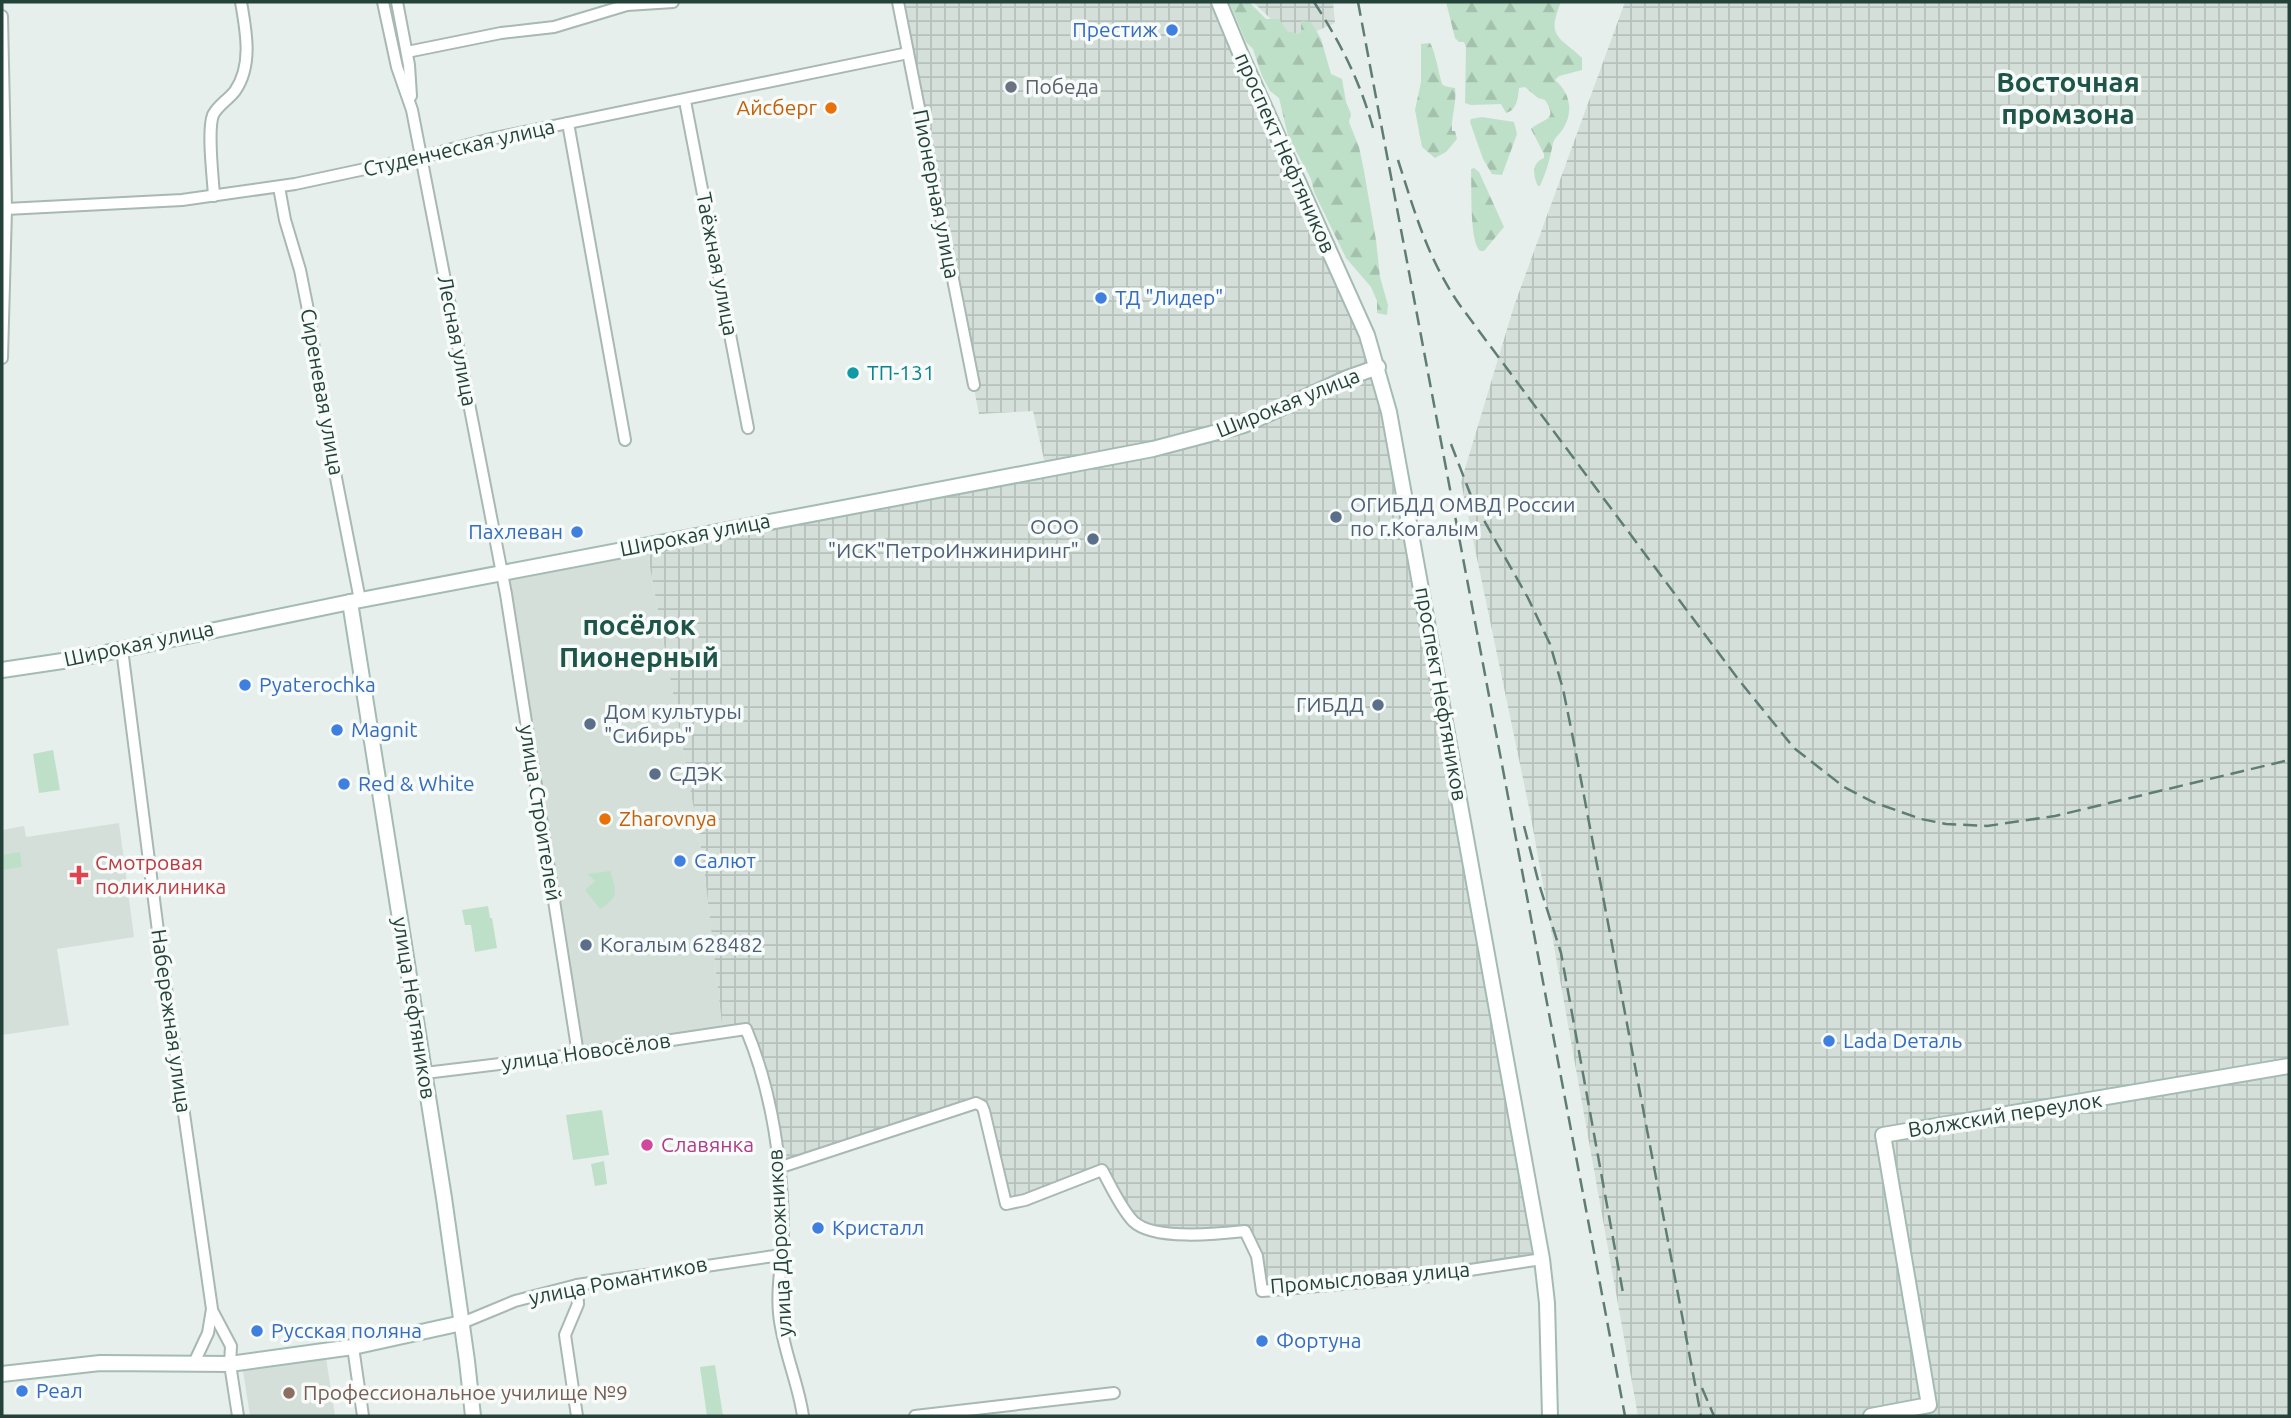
<svg xmlns="http://www.w3.org/2000/svg" width="2291" height="1418" font-family="Ubuntu,sans-serif">
  <style>
    .built { fill: #d4dfda }
    .industrial { fill: url(#industrial-grid) }
    .green { fill: #bfe0c8 }
    .forest { fill: url(#forest-firs) }
    .lines { fill: none; stroke-linecap: round; stroke-linejoin: round }
    .street-casing { stroke: #a8b8b2; stroke-width: 14 }
    .secondary-casing { stroke: #a4bbb3; stroke-width: 18 }
    .street { stroke: #fff; stroke-width: 10 }
    .secondary { stroke: #fff; stroke-width: 14 }
    .rail { stroke: #5f7d75; stroke-width: 2.5; stroke-dasharray: 14 7; stroke-linecap: butt }
    .shop-dot { fill: #3f7fe0; stroke: #f7fbf9; stroke-width: 2.5 }
    .worship-dot { fill: #6b7280; stroke: #f7fbf9; stroke-width: 2.5 }
    .food-dot { fill: #e8710a; stroke: #f7fbf9; stroke-width: 2.5 }
    .culture-dot { fill: #0f9aa8; stroke: #f7fbf9; stroke-width: 2.5 }
    .service-dot { fill: #5c6f8a; stroke: #f7fbf9; stroke-width: 2.5 }
    .health-dot { fill: #e0444e; stroke: #f7fbf9; stroke-width: 2.5 }
    .hotel-dot { fill: #d1479c; stroke: #f7fbf9; stroke-width: 2.5 }
    .education-dot { fill: #8d6e63; stroke: #f7fbf9; stroke-width: 2.5 }
    .labels { text-anchor: middle; stroke-width: 7; stroke-linejoin: round; paint-order: stroke }
    .shop-label { font-size: 21px; fill: #366cbe; stroke: #f7fbf9; text-anchor: start }
    .worship-label { font-size: 21px; fill: #5b616d; stroke: #f7fbf9; text-anchor: start }
    .food-label { font-size: 21px; fill: #c56008; stroke: #f7fbf9; text-anchor: end }
    .street-label { font-size: 21px; fill: #24423a; stroke: #f7fbf9 }
    .culture-label { font-size: 21px; fill: #0d838f; stroke: #f7fbf9; text-anchor: start }
    .service-label { font-size: 21px; fill: #4e5e75; stroke: #f7fbf9; text-anchor: start }
    .health-label { font-size: 21px; fill: #be3a42; stroke: #f7fbf9; text-anchor: start }
    .hotel-label { font-size: 21px; fill: #b23c85; stroke: #f7fbf9; text-anchor: start }
    .education-label { font-size: 21px; fill: #785e54; stroke: #f7fbf9; text-anchor: start }
    .district-label { font-size: 28px; font-weight: bold; fill: #1f5548; stroke: #f7fbf9 }
  </style>
  <defs>
    <pattern id="industrial-grid" width="8" height="8" patternUnits="userSpaceOnUse" patternTransform="scale(1.75)"><rect width="8" height="8" fill="#d4dfda"/><path d="M0 4h8M4 0v8" fill="none" stroke="#b6c1bc"/></pattern>
    <pattern id="forest-firs" width="22" height="20" patternUnits="userSpaceOnUse" patternTransform="scale(1.75)"><rect width="22" height="20" fill="#bfe0c8"/><path d="M5 1l3.5 6h-7zM16 11l3.5 6h-7z" fill="#a4c1ad"/></pattern>
  </defs>
  <rect width="100%" height="100%" fill="#e6efeb"/>
  <g class="built">
    <polygon points="646,545 703,859 723,1033 578,1054 502,573"/>
    <polygon points="119,823 134,937 57,949 69,1025 2,1035 2,830 24,826 26,837"/>
    <polygon points="326,1358 335,1416 250,1416 243,1371"/>
  </g>
  <g class="industrial">
    <polygon points="898,2 1219,2 1373,352 1542,1259 1262,1291 1245,1231 1143,1229 1101,1170 1006,1204 982,1106 778,1168 775,1141 746,1029 723,1033 703,859 646,545 1046,468 1033,411 979,414"/>
    <polygon points="1253,2 1333,2 1335,23 1294,41"/>
    <polygon points="1625,2 2289,2 2289,1416 1638,1416 1530,812 1461,482 1514,306"/>
  </g>
  <g class="green">
    <polygon points="53,750 60,790 39,793 33,754"/>
    <polygon points="20,852 22,867 2,870 2,855"/>
    <path d="M610 871C617 892 619 897 600 909L585 890 595 881 587 874Z"/>
    <polygon points="488,906 490,918 492,918 497,948 475,952 471,925 465,925 462,910"/>
    <polygon points="602,1110 609,1155 573,1160 566,1115"/>
    <polygon points="604,1161 607,1184 595,1186 591,1164"/>
    <polygon points="715,1365 723,1416 707,1416 700,1367"/>
  </g>
  <g class="forest">
    <polygon points="1229,2 1249,2 1266,19 1279,19 1287,31 1299,34 1301,32 1301,21 1311,22 1321,39 1331,74 1342,79 1346,102 1351,114 1349,122 1359,147 1364,171 1376,240 1380,277 1388,305 1387,315 1377,313 1377,301 1371,287 1346,258 1314,192 1311,179 1288,136 1279,98 1270,91 1262,76 1253,49 1246,42"/>
    <path d="M1446 2H1561C1546 38 1559 36 1582 58V70L1559 76 1555 80C1570 93 1574 111 1563 129 1559 135 1555 137 1553 143 1550 159 1547 170 1540 186H1538C1533 176 1531 163 1544 158V154L1531 129C1543 118 1559 121 1545 100L1538 98 1525 87 1519 88C1518 98 1517 110 1506 113L1501 104 1471 105 1465 103 1466 47 1464 42H1459L1455 38Z"/>
    <path d="M1430 43C1436 52 1440 82 1443 85 1447 87 1451 87 1455 88 1457 103 1451 116 1452 131H1455L1457 139 1446 152 1435 158 1422 147 1415 110 1421 82V44Z"/>
    <polygon points="1482,117 1514,122 1517,134 1502,175 1492,174 1483,159 1470,122 1471,119"/>
    <path d="M1474 168 1479 172 1504 227 1484 251H1480C1469 241 1472 186 1471 169Z"/>
  </g>
  <g class="lines">
    <g class="street-casing">
      <g id="street">
        <polyline points="383,2 397,67 412,110 506,594 578,1054"/>
        <polyline points="397,2 409,65 411,96"/>
        <polyline points="898,2 974,385"/>
        <polyline points="407,52 501,33 554,27 627,5 673,2"/>
        <polyline points="685,101 748,428"/>
        <polyline points="568,123 625,440"/>
        <polyline points="279,187 285,220 300,270 307,305 329,442 360,600"/>
        <path d="M214 196C213 177 207 131 213 115 218 105 228 100 235 91 253 65 246 31 241 2"/>
        <polyline points="6,209 182,200 295,184 421,157 495,138 908,53"/>
        <polyline points="2,358 6,209 2,16"/>
        <polyline points="122,649 159,939 212,1309 208,1333 193,1365"/>
        <path d="M425 1073 550 1058 746 1029C772 1091 783 1166 783 1233 783 1260 776 1285 779 1313 782 1348 798 1381 803 1416"/>
        <path d="M778 1168 976 1103 982 1106 984 1111 1006 1204 1025 1200 1102 1170C1111 1186 1120 1207 1133 1221 1153 1241 1218 1234 1245 1231L1257 1256 1262 1291 1424 1277 1542 1259"/>
        <polyline points="577,1285 578,1304 565,1335 577,1416"/>
        <polyline points="213,1312 231,1346 230,1364 238,1416"/>
        <polyline points="462,1323 515,1301 577,1285 781,1255"/>
        <polyline points="353,1347 363,1416"/>
        <polyline points="915,1416 1114,1393"/>
      </g>
    </g>
    <g class="secondary-casing">
      <g id="secondary">
        <polyline points="1219,2 1241,55 1367,335 1389,412 1542,1259 1547,1303 1550,1416"/>
        <polyline points="350,602 444,1198 467,1361 473,1416"/>
        <polyline points="2,670 76,659 350,602 1153,449 1244,425 1347,378 1378,367"/>
        <polyline points="2,1374 100,1363 230,1364 353,1347 462,1323"/>
        <polyline points="1871,1416 1929,1405 1883,1135 2289,1066"/>
      </g>
    </g>
    <use href="#street" class="street"/>
    <use href="#secondary" class="secondary"/>
    <g class="rail">
      <path d="M1314 2C1340 42 1360 81 1373 128"/>
      <polyline points="1358,2 1625,1416"/>
      <path d="M1398 160C1415 213 1427 257 1459 304L1738 679 1794 748 1844 787 1873 802 1921 819 1946 824 1987 826 2055 816 2289 760"/>
      <polyline points="1451,444 1473,501 1528,598 1550,644 1563,689 1575,748 1701,1416"/>
      <polyline points="1524,826 1539,884 1561,953 1623,1293"/>
      <polyline points="1702,1388 1714,1416"/>
    </g>
  </g>
  <g class="shop-dot">
    <circle cx="1172" cy="30" r="7"/>
    <circle cx="1101" cy="298" r="7"/>
    <circle cx="577" cy="532" r="7"/>
    <circle cx="245" cy="685" r="7"/>
    <circle cx="337" cy="730" r="7"/>
    <circle cx="344" cy="784" r="7"/>
    <circle cx="680" cy="861" r="7"/>
    <circle cx="1829" cy="1041" r="7"/>
    <circle cx="818" cy="1228" r="7"/>
    <circle cx="257" cy="1331" r="7"/>
    <circle cx="1262" cy="1341" r="7"/>
    <circle cx="22" cy="1391" r="7"/>
  </g>
  <circle class="worship-dot" cx="1011" cy="87" r="7"/>
  <g class="food-dot">
    <circle cx="831" cy="108" r="7"/>
    <circle cx="605" cy="819" r="7"/>
  </g>
  <circle class="culture-dot" cx="853" cy="373" r="7"/>
  <g class="service-dot">
    <circle cx="1336" cy="517" r="7"/>
    <circle cx="1093" cy="539" r="7"/>
    <circle cx="1378" cy="705" r="7"/>
    <circle cx="590" cy="724" r="7"/>
    <circle cx="655" cy="774" r="7"/>
    <circle cx="586" cy="945" r="7"/>
  </g>
  <path class="health-dot" d="M75.5 864.5h7v7h7v7h-7v7h-7v-7h-7v-7h7z"/>
  <circle class="hotel-dot" cx="647" cy="1145" r="7"/>
  <circle class="education-dot" cx="289" cy="1393" r="7"/>
  <g class="labels">
    <g class="shop-label">
      <text x="1158" y="37" text-anchor="end">Престиж</text>
      <text x="1115" y="305">ТД "Лидер"</text>
      <text x="563" y="539" text-anchor="end">Пахлеван</text>
      <text x="259" y="692">Pyaterochka</text>
      <text x="351" y="737">Magnit</text>
      <text x="358" y="791">Red &amp; White</text>
      <text x="694" y="868">Салют</text>
      <text x="1843" y="1048">Lada Dеталь</text>
      <text x="832" y="1235">Кристалл</text>
      <text x="271" y="1338">Русская поляна</text>
      <text x="1276" y="1348">Фортуна</text>
      <text x="36" y="1398">Реал</text>
    </g>
    <g class="worship-label">
      <text x="1025" y="94">Победа</text>
    </g>
    <g class="food-label">
      <text x="817" y="115">Айсберг</text>
      <text x="619" y="826" text-anchor="start">Zharovnya</text>
    </g>
    <g class="street-label">
      <text transform="translate(459 148) rotate(-13)" y="7">Студенческая улица</text>
      <text transform="translate(1285 153) rotate(66)" y="7">проспект Нефтяников</text>
      <text transform="translate(936 194) rotate(79)" y="7">Пионерная улица</text>
      <text transform="translate(717 264) rotate(79)" y="7">Таёжная улица</text>
      <text transform="translate(457 341) rotate(79)" y="7">Лесная улица</text>
      <text transform="translate(322 392) rotate(80)" y="7">Сиреневая улица</text>
      <text transform="translate(1288 403) rotate(-22)" y="7">Широкая улица</text>
      <text transform="translate(695 535) rotate(-11)" y="7">Широкая улица</text>
      <text transform="translate(139 644) rotate(-12)" y="7">Широкая улица</text>
      <text transform="translate(1441 694) rotate(80)" y="7">проспект Нефтяников</text>
      <text transform="translate(540 813) rotate(81)" y="7">улица Строителей</text>
      <text transform="translate(414 1008) rotate(81)" y="7">улица Нефтяников</text>
      <text transform="translate(171 1021) rotate(82)" y="7">Набережная улица</text>
      <text transform="translate(586 1052) rotate(-8)" y="7">улица Новосёлов</text>
      <text transform="translate(2005 1115) rotate(-9)" y="7">Волжский переулок</text>
      <text transform="translate(780 1243) rotate(-93)" y="7">улица Дорожников</text>
      <text transform="translate(1370 1278) rotate(-5)" y="7">Промысловая улица</text>
      <text transform="translate(618 1281) rotate(-11)" y="7">улица Романтиков</text>
    </g>
    <g class="culture-label">
      <text x="867" y="380">ТП-131</text>
    </g>
    <g class="service-label">
      <text x="1350" y="512">ОГИБДД ОМВД России<tspan x="1350" dy="24">по г.Когалым</tspan></text>
      <text x="1079" y="534" text-anchor="end">ООО<tspan x="1079" dy="24">"ИСК"ПетроИнжиниринг"</tspan></text>
      <text x="1364" y="712" text-anchor="end">ГИБДД</text>
      <text x="604" y="719">Дом культуры<tspan x="604" dy="24">"Сибирь"</tspan></text>
      <text x="669" y="781">СДЭК</text>
      <text x="600" y="952">Когалым 628482</text>
    </g>
    <g class="health-label">
      <text x="95" y="870">Смотровая<tspan x="95" dy="24">поликлиника</tspan></text>
    </g>
    <g class="hotel-label">
      <text x="661" y="1152">Славянка</text>
    </g>
    <g class="education-label">
      <text x="303" y="1400">Профессиональное училище №9</text>
    </g>
    <g class="district-label">
      <text x="2068" y="92">Восточная<tspan x="2068" dy="32">промзона</tspan></text>
      <text x="639" y="635">посёлок<tspan x="639" dy="32">Пионерный</tspan></text>
    </g>
  </g>
  <rect width="2291" height="1418" fill="none" stroke="#24423a" stroke-width="7"/>
</svg>
